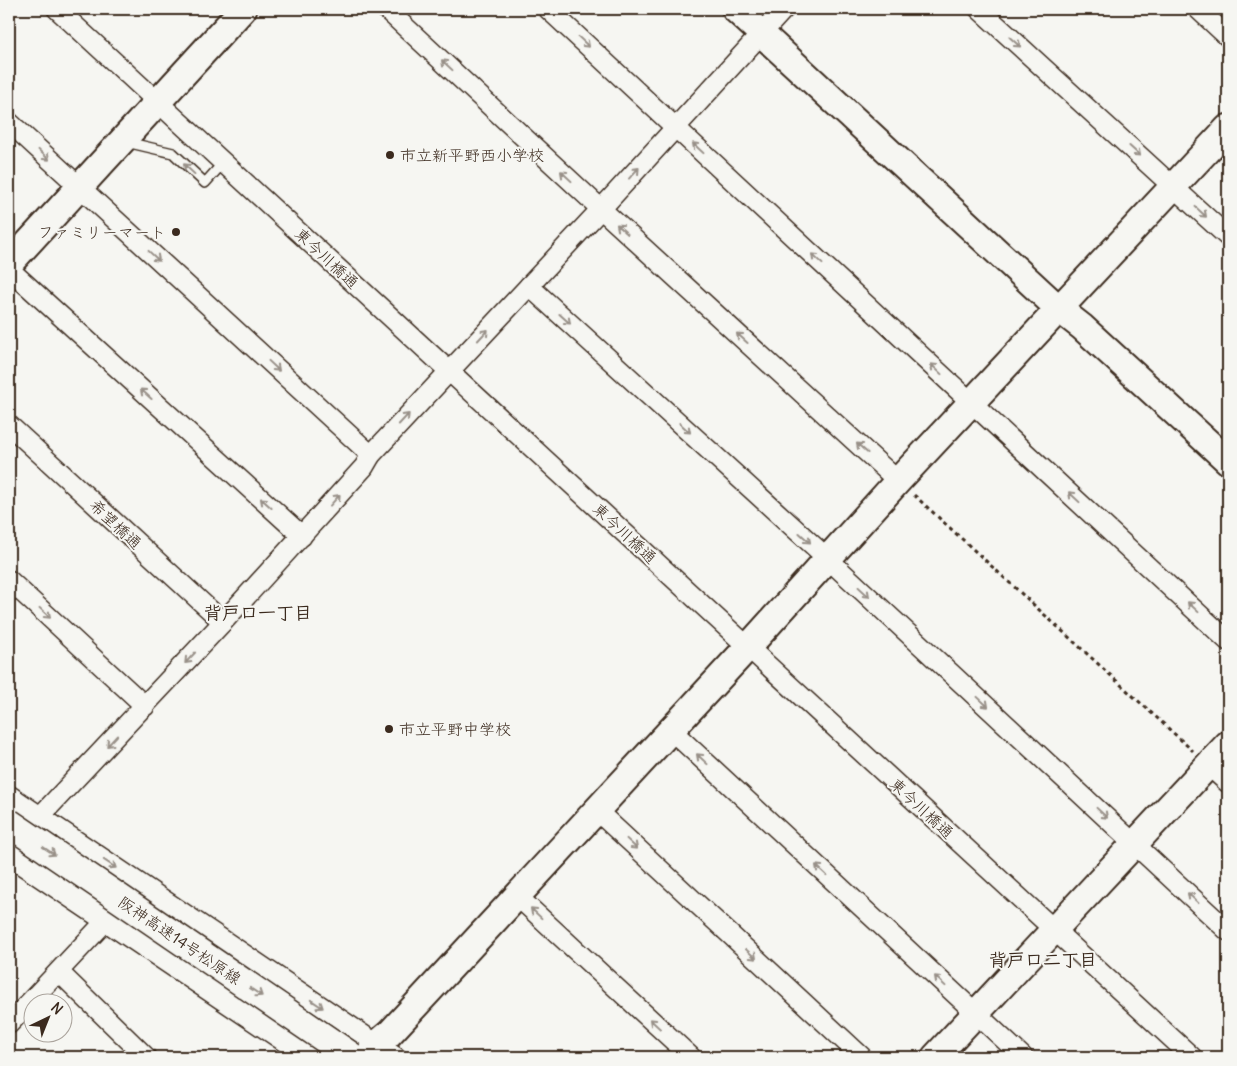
<svg xmlns="http://www.w3.org/2000/svg" width="1237" height="1066" font-family="Delius,'Klee One',sans-serif">
	<style>
		.green { fill: #dad9d3; stroke: #8a8278 }
		.lines { fill: none; stroke-linecap: round; stroke-linejoin: round }
		.lane-casing { stroke: #3b2a1e; stroke-width: 12 }
		.street-casing { stroke: #3b2a1e; stroke-width: 22 }
		.secondary-casing { stroke: #3b2a1e; stroke-width: 30 }
		.highway-casing { stroke: #3b2a1e; stroke-width: 31 }
		.path { stroke: #3b2a1e; stroke-width: 3; stroke-dasharray: 4 4; stroke-linecap: butt }
		.lane { stroke: #f6f6f2; stroke-width: 9 }
		.street { stroke: #f6f6f2; stroke-width: 19 }
		.secondary { stroke: #f6f6f2; stroke-width: 26 }
		.highway { stroke: #f6f6f2; stroke-width: 28 }
		.highway-bridge-casing { stroke: #3b2a1e; stroke-width: 31; stroke-linecap: butt }
		.highway-bridge { stroke: #f6f6f2; stroke-width: 28 }
		.oneway { stroke: #989088 }
		.poi-dot { fill: #3b2a1e; stroke: #f6f6f2; stroke-width: 2 }
		.labels { text-anchor: middle; dominant-baseline: central; stroke-width: 4; stroke-linejoin: round; paint-order: stroke }
		.poi-label { font-size: 16px; fill: #3b2a1e; stroke: #f6f6f2; text-anchor: start }
		.street-label { font-size: 16px; fill: #3b2a1e; stroke: #f6f6f2 }
		.neighbourhood-label { font-size: 18px; font-weight: bold; fill: #3b2a1e; stroke: #f6f6f2 }
	</style>
	<rect width="100%" height="100%" fill="#f6f6f2"/>
	<filter id="ink" filterUnits="userSpaceOnUse"><feTurbulence type="fractalNoise" baseFrequency=".02" numOctaves="2"/><feDisplacementMap in="SourceGraphic" scale="10" xChannelSelector="R" yChannelSelector="G"/><feConvolveMatrix kernelMatrix="1 2 1 2 8 2 1 2 1" color-interpolation-filters="sRGB"/></filter>
	<g filter="url(#ink)">
		<path class="green" d="M1211 9H1228V24Z"/>
		<g class="lines">
			<g class="lane-casing">
				<path id="lane" d="M126 142 173 153 205 183 223 163"/>
			</g>
			<g class="street-casing">
				<g id="street">
					<path d="M57 9 1192 1057"/>
					<path d="M386 9 601 209 898 481"/>
					<path d="M548 9 1228 641"/>
					<path d="M979 9 1228 237"/>
					<path d="M1198 9 1228 37"/>
					<path d="M9 122 371 455"/>
					<path d="M9 269 302 536"/>
					<path d="M529 286 828 559 1228 931"/>
					<path d="M9 425 223 622"/>
					<path d="M9 580 145 706"/>
					<path d="M671 730 1023 1057"/>
					<path d="M1208 765 1228 783"/>
					<path d="M9 795 396 1057"/>
					<path d="M596 810 862 1057"/>
					<path d="M16 842 223 622 364 467 371 455 601 209 784 9"/>
					<path d="M517 896 691 1057"/>
					<path d="M59 972 146 1057"/>
					<path d="M9 1024 102 925"/>
				</g>
			</g>
			<g class="secondary-casing">
				<g id="secondary">
					<path d="M735 9 1059 309 1082 327 1228 461"/>
					<path d="M9 264 243 9"/>
					<path d="M366 1057 377 1044 390 1033 748 647 898 481 1228 128"/>
					<path d="M935 1057 1228 744"/>
				</g>
			</g>
			<g class="highway-casing">
				<path id="highway" d="M9 851 315 1057"/>
			</g>
			<path class="path" d="M914 495 1193 751"/>
			<use href="#lane" class="lane"/>
			<use href="#street" class="street"/>
			<use href="#secondary" class="secondary"/>
			<use href="#highway" class="highway"/>
			<g class="highway-bridge-casing">
				<path id="highway-bridge" d="M9 823 352 1057"/>
			</g>
			<use href="#highway-bridge" class="highway-bridge"/>
		</g>
		<defs><path id="oneway-shaft" d="M-6 0H5M1.5-3L5.5 0L1.5 3" fill="none" stroke-width="1.6" stroke-linecap="round" stroke-linejoin="round" transform="scale(1.25)"/></defs>
		<g class="oneway">
			<use href="#oneway-shaft" transform="translate(584 42) rotate(43)"/>
			<use href="#oneway-shaft" transform="translate(1015 42) rotate(42)"/>
			<use href="#oneway-shaft" transform="translate(447 65) rotate(-137)"/>
			<use href="#oneway-shaft" transform="translate(698 148) rotate(-137)"/>
			<use href="#oneway-shaft" transform="translate(1135 151) rotate(42)"/>
			<use href="#oneway-shaft" transform="translate(44 155) rotate(43)"/>
			<use href="#oneway-shaft" transform="translate(189 169) rotate(-137)"/>
			<use href="#oneway-shaft" transform="translate(634 173) rotate(-48)"/>
			<use href="#oneway-shaft" transform="translate(566 176) rotate(-137)"/>
			<use href="#oneway-shaft" transform="translate(1201 212) rotate(43)"/>
			<use href="#oneway-shaft" transform="translate(622 229) rotate(-138)"/>
			<use href="#oneway-shaft" transform="translate(154 256) rotate(43)"/>
			<use href="#oneway-shaft" transform="translate(817 259) rotate(-137)"/>
			<use href="#oneway-shaft" transform="translate(565 319) rotate(42)"/>
			<use href="#oneway-shaft" transform="translate(483 335) rotate(-47)"/>
			<use href="#oneway-shaft" transform="translate(742 338) rotate(-138)"/>
			<use href="#oneway-shaft" transform="translate(274 366) rotate(43)"/>
			<use href="#oneway-shaft" transform="translate(936 369) rotate(-137)"/>
			<use href="#oneway-shaft" transform="translate(146 394) rotate(-138)"/>
			<use href="#oneway-shaft" transform="translate(404 419) rotate(-47)"/>
			<use href="#oneway-shaft" transform="translate(685 428) rotate(42)"/>
			<use href="#oneway-shaft" transform="translate(862 448) rotate(-138)"/>
			<use href="#oneway-shaft" transform="translate(1074 497) rotate(-137)"/>
			<use href="#oneway-shaft" transform="translate(335 500) rotate(-48)"/>
			<use href="#oneway-shaft" transform="translate(266 503) rotate(-138)"/>
			<use href="#oneway-shaft" transform="translate(805 538) rotate(42)"/>
			<use href="#oneway-shaft" transform="translate(864 592) rotate(43)"/>
			<use href="#oneway-shaft" transform="translate(1193 607) rotate(-137)"/>
			<use href="#oneway-shaft" transform="translate(45 613) rotate(43)"/>
			<use href="#oneway-shaft" transform="translate(190 658) rotate(133)"/>
			<use href="#oneway-shaft" transform="translate(983 702) rotate(43)"/>
			<use href="#oneway-shaft" transform="translate(112 741) rotate(133)"/>
			<use href="#oneway-shaft" transform="translate(702 759) rotate(-137)"/>
			<use href="#oneway-shaft" transform="translate(1102 813) rotate(43)"/>
			<use href="#oneway-shaft" transform="translate(632 844) rotate(43)"/>
			<use href="#oneway-shaft" transform="translate(49 851) rotate(34)"/>
			<use href="#oneway-shaft" transform="translate(110 864) rotate(34)"/>
			<use href="#oneway-shaft" transform="translate(821 870) rotate(-137)"/>
			<use href="#oneway-shaft" transform="translate(1193 898) rotate(-137)"/>
			<use href="#oneway-shaft" transform="translate(536 913) rotate(-137)"/>
			<use href="#oneway-shaft" transform="translate(751 954) rotate(43)"/>
			<use href="#oneway-shaft" transform="translate(940 981) rotate(-137)"/>
			<use href="#oneway-shaft" transform="translate(256 992) rotate(34)"/>
			<use href="#oneway-shaft" transform="translate(317 1004) rotate(34)"/>
			<use href="#oneway-shaft" transform="translate(655 1024) rotate(-137)"/>
		</g>
	</g>
	<g class="poi-dot">
		<circle cx="390" cy="155" r="5"/>
		<circle cx="176" cy="232" r="5"/>
		<circle cx="389" cy="729" r="5"/>
	</g>
	<g class="labels">
		<g class="poi-label">
			<text x="400" y="155">市立新平野西小学校</text>
			<text x="166" y="232" text-anchor="end">ファミリーマート</text>
			<text x="399" y="729">市立平野中学校</text>
		</g>
		<g class="street-label">
			<text transform="translate(327 258) rotate(43)">東今川橋通</text>
			<text transform="translate(116 524) rotate(43)">希望橋通</text>
			<text transform="translate(625 533) rotate(43)">東今川橋通</text>
			<text transform="translate(922 808) rotate(43)">東今川橋通</text>
			<text transform="translate(180 940) rotate(34)">阪神高速14号松原線</text>
		</g>
		<g class="neighbourhood-label">
			<text x="258" y="612">背戸口一丁目</text>
			<text x="1043" y="959">背戸口二丁目</text>
		</g>
	</g>
	<rect width="1237" height="1066" fill="none" stroke="#f6f6f2" stroke-width="30"/>
	<rect x="15" y="15" width="1207" height="1036" fill="none" stroke="#3b2a1e" stroke-width="2" filter="url(#ink)"/>
	<g transform="translate(48 1018) rotate(43)"><circle r="24" fill="#f6f6f2" stroke="#aba49d"/>
	<path d="M0-4L9 19L0 12L-9 19Z" fill="#3b2a1e"/>
	<text y="-8" font-size="14" font-weight="bold" text-anchor="middle" fill="#3b2a1e">N</text>
	</g>
</svg>
